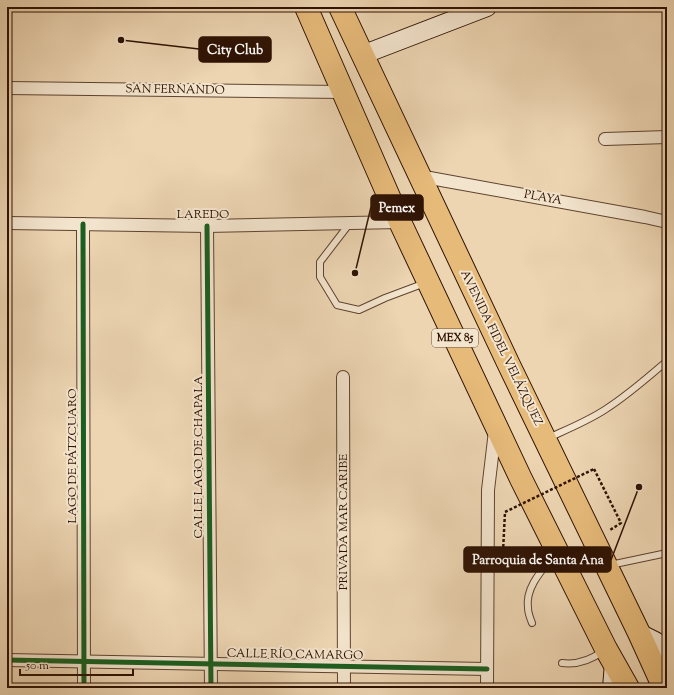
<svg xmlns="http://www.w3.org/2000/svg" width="674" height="695" font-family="'Sorts Mill Goudy',serif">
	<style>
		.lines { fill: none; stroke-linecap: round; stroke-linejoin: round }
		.lane-casing { stroke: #5e432f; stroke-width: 8 }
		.street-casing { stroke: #5e432f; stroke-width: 14 }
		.secondary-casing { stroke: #2e1203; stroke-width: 20 }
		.highway-casing { stroke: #2e1203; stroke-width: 24 }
		.path { stroke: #2e1203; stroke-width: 2.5; stroke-dasharray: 3 2; stroke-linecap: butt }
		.lane { stroke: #f3e4cd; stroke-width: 6 }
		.street { stroke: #f3e4cd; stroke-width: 12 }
		.secondary { stroke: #f3e4cd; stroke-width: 18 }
		.highway { stroke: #e6ba79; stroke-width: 22 }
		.path-bridge { stroke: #2e1203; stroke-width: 2.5; stroke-dasharray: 3 2; stroke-linecap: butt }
		.cycleway-casing { stroke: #f3e4cd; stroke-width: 8 }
		.cycleway { stroke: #1b5e20; stroke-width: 5 }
		.labels { text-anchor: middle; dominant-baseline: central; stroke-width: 4; stroke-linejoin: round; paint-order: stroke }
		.shield { fill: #f3e4cd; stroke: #695140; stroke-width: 1 }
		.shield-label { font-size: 11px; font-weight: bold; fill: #2e1203 }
		.street-label { font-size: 12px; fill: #2e1203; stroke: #f3e4cd }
		.leader { fill: none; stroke: #2e1203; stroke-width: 1.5 }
		.callout-dot { fill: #2e1203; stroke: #f3e4cd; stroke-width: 1.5 }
		.callout { fill: #2e1203; stroke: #2e1203; stroke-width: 1.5 }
		.callout-label { font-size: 13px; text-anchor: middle; font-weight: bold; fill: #fff }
	</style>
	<rect width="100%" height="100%" fill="#edd5b2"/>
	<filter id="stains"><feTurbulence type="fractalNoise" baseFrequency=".005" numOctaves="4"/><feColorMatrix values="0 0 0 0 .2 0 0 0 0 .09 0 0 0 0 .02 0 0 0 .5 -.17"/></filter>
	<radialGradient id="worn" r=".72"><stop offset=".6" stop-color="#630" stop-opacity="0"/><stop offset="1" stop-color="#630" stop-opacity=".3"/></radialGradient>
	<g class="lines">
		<g class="lane-casing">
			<g id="lane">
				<path d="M350 223 320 262V277L337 305 359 310 385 298 425 283"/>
				<path d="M548 438C568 429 588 421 606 409 628 395 647 378 667 361"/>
				<path d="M610 565 667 553"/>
				<path d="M532 623C530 618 528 613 528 608 525 587 543 569 555 554"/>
				<path d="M562 663C578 665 591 660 603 651"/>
			</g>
		</g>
		<g class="street-casing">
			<g id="street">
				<path d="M7 88 342 92"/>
				<path d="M605 139 667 137"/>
				<path d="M419 176 645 217 667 222"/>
				<path d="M7 223 207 226 400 222"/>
				<path d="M83 224 84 688"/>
				<path d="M207 226 211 688"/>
				<path d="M343 377 344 688"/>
				<path d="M7 660 487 669"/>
				<path d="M487 688 488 490 495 431"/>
			</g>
		</g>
		<g class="secondary-casing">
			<g id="secondary">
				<path d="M362 55 487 7"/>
				<path d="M639 633 655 641 667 651"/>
				<path d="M612 688 614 663"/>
			</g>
		</g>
		<g class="highway-casing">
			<g id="highway">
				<path d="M306 7 400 222 521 479 606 649 628 688"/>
				<path d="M340 7 509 365 639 633 664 688"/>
			</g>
		</g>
		<g class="path">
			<path d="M594 469 621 523 610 530"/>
			<path d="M503 552 505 512"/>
		</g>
		<use href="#lane" class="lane"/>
		<use href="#street" class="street"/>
		<use href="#secondary" class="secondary"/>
		<use href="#highway" class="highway"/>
		<path class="path-bridge" d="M505 512 594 469"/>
		<g class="cycleway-casing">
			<g id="cycleway">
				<path d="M83 224 84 688"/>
				<path d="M207 226 211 688"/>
				<path d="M7 660 487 669"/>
			</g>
		</g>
		<use href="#cycleway" class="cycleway"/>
	</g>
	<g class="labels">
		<rect class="shield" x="432" y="329" width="46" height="18" rx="3"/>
		<g class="shield-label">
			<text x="455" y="338">MEX 85</text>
		</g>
		<g class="street-label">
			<text transform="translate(175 90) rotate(1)">SAN FERNANDO</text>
			<text transform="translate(543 198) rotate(10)">PLAYA</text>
			<text x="203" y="215">LAREDO</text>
			<text transform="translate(501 348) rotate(64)">AVENIDA FIDEL VELÁZQUEZ</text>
			<text transform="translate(73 456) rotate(-90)">LAGO DE PÁTZCUARO</text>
			<text transform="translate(199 457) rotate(-90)">CALLE LAGO DE CHAPALA</text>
			<text transform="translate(344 522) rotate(-90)">PRIVADA MAR CARIBE</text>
			<text transform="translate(295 655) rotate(1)">CALLE RÍO CAMARGO</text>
		</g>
	</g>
	<path class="leader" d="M121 40L199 49M355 273L371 207M639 487L611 560"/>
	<g class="callout-dot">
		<circle cx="121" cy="40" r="4"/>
		<circle cx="355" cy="273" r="4"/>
		<circle cx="639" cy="487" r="4"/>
	</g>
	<g class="callout">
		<rect x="199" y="37" width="72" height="25" rx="4"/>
		<rect x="371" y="195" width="52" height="25" rx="4"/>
		<rect x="464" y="547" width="147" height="25" rx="4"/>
	</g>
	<g class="callout-label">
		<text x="235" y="54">City Club</text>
		<text x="397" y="212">Pemex</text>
		<text x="538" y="564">Parroquia de Santa Ana</text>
	</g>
	<rect width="674" height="695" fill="none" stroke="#edd5b2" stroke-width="24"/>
	<rect x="8" y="8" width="658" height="679" fill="none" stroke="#2e1203" stroke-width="2"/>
	<rect x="12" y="12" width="650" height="671" fill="none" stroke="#2e1203"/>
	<path d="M20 669v6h113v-6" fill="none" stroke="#2e1203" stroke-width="2"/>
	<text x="26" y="669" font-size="12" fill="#2e1203" stroke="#f3e4cd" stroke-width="3" paint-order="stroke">50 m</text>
	<rect width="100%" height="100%" filter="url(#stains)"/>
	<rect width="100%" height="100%" fill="url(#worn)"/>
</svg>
